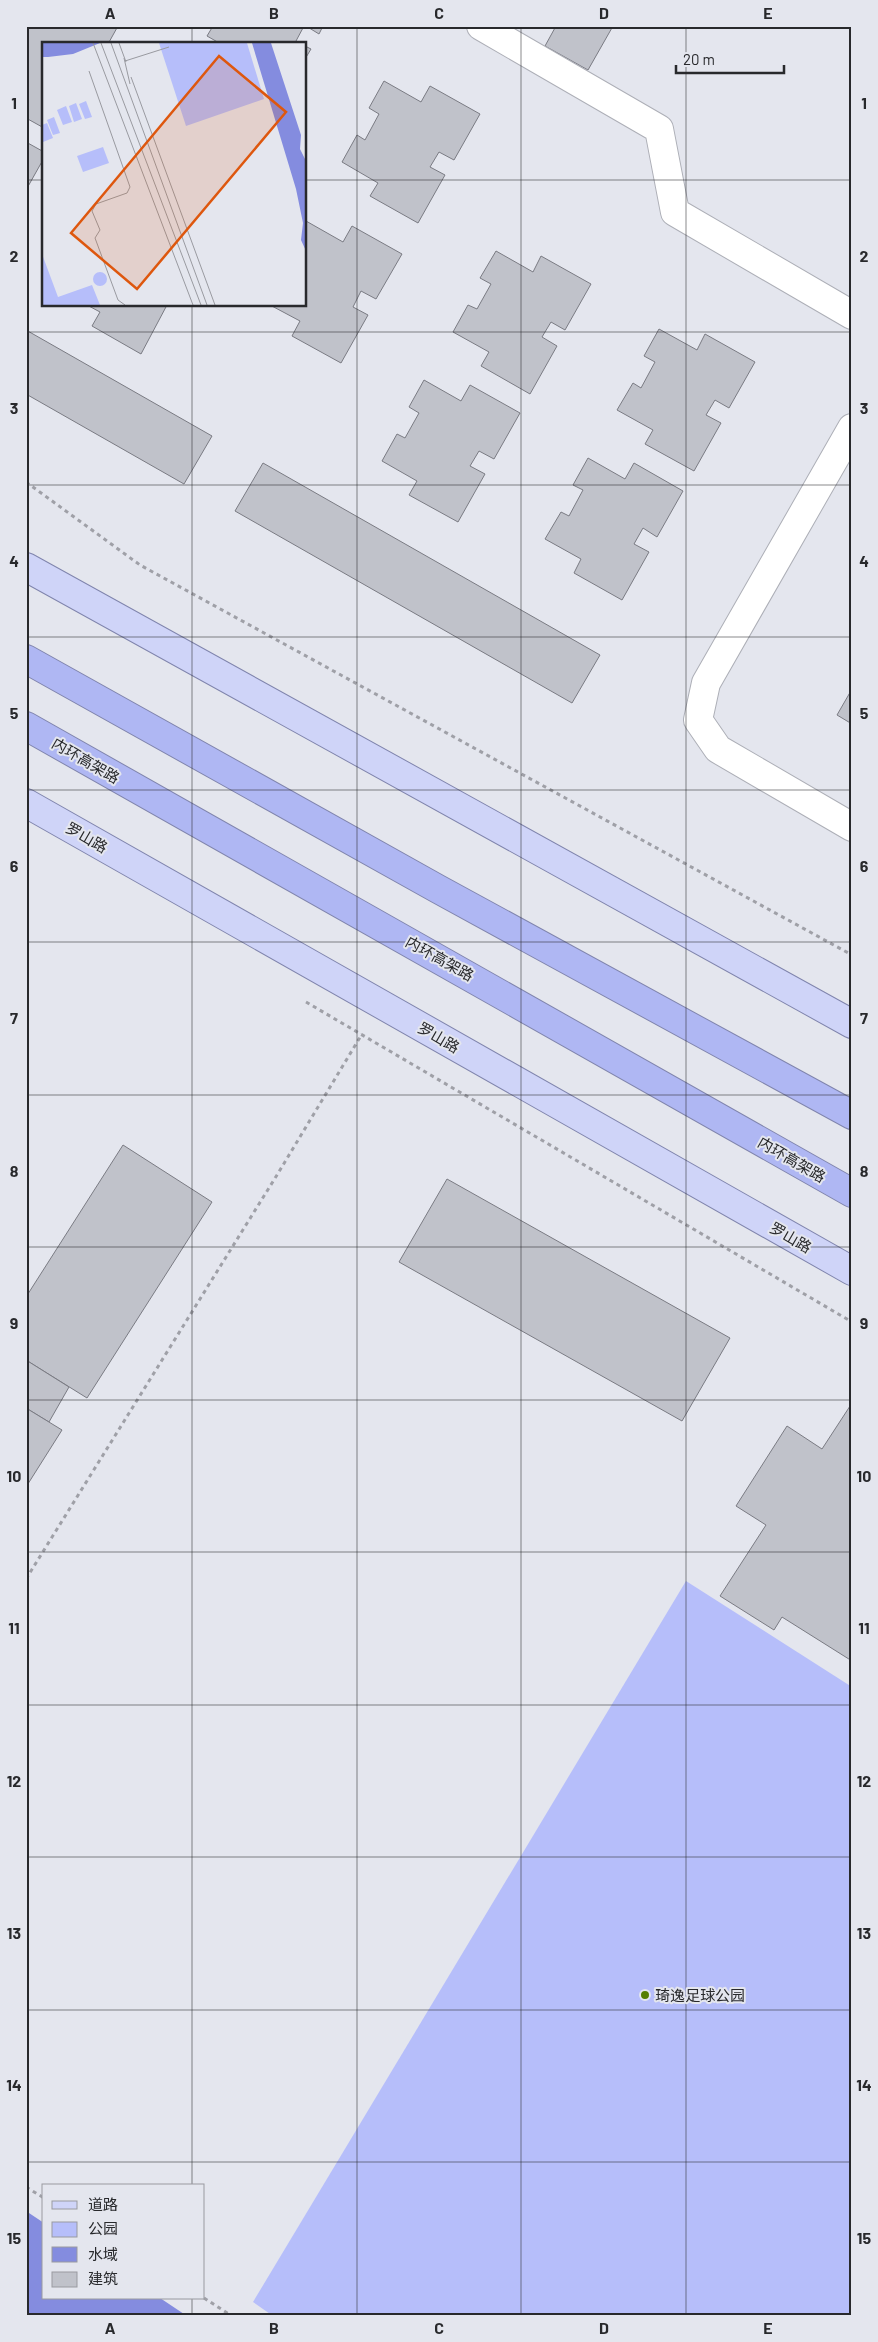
<svg xmlns="http://www.w3.org/2000/svg" width="878" height="2342" font-family="Barlow,'Noto Sans SC',sans-serif">
	<style>
		.green { fill: #b6befa }
		.water { fill: #848cdf }
		.building { fill: #c0c2ca; stroke: #7a7b83 }
		.lines { fill: none; stroke-linecap: round; stroke-linejoin: round }
		.minor-casing { stroke: #adafb7; stroke-width: 30 }
		.major-casing { stroke: #8085ad; stroke-width: 30 }
		.highway-casing { stroke: #8085ad; stroke-width: 30 }
		.path { stroke: #9fa0a7; stroke-width: 3; stroke-dasharray: 4 4; stroke-linecap: butt }
		.minor { stroke: #fff; stroke-width: 28 }
		.major { stroke: #cfd4f8; stroke-width: 28 }
		.highway { stroke: #afb7f3; stroke-width: 28 }
		.grid { fill: none; stroke: #28292c; stroke-width: 1; stroke-opacity: 0.55 }
		.poi-dot { fill: #567f00; stroke: #e4e6ee; stroke-width: 2 }
		.labels { text-anchor: middle; dominant-baseline: central; stroke-width: 4; stroke-linejoin: round; paint-order: stroke }
		.street-label { font-size: 15px; fill: #28292c; stroke: #e4e6ee }
		.poi-label { font-size: 15px; fill: #28292c; stroke: #e4e6ee; text-anchor: start }
		.inset-road { fill: none; stroke: #999aa0; stroke-width: 1 }
		.view { fill: #de570e; fill-opacity: 0.15; stroke: #de570e; stroke-width: 2.5 }
		.inset-edge { fill: none; stroke: #28292c; stroke-width: 2.5 }
		.neatline { fill: none; stroke: #28292c; stroke-width: 2 }
		.grid-label { font-size: 16px; text-anchor: middle; font-weight: bold; fill: #28292c }
	</style>
	<rect width="100%" height="100%" fill="#e4e6ee"/>
	<path class="green" d="M686 1581 852 1687V2316H273L253 2302Z"/>
	<path class="water" d="M26 2211 44 2223V2298H160L187 2316H26Z"/>
	<g class="building">
		<path d="M26 26H118L108 44H44V128L26 118Z"/>
		<path d="M213 26H304L296 41 301 44H221L207 36Z"/>
		<path d="M306 26H323L319 34Z"/>
		<path d="M556 26H613L588 70 545 46Z"/>
		<path d="M305 46 311 49 305 59Z"/>
		<path d="M384 81 421 102 430 86 480 114 454 160 439 152 430 167 445 175 418 223 370 196 378 183 342 162 357 135 365 140 379 114 369 108Z"/>
		<path d="M26 142 44 152V158L26 190Z"/>
		<path d="M306 221 343 242 352 226 402 254 376 299 361 291 353 307 368 315 341 363 292 336 300 321 270 305H305Z"/>
		<path d="M496 251 533 272 541 256 591 284 565 330 551 322 542 337 557 346 530 394 481 366 489 352 453 332 468 305 477 309 491 284 480 278Z"/>
		<path d="M87 305H167L141 354 92 326 100 312Z"/>
		<path d="M659 329 697 350 705 334 755 362 729 408 715 400 706 415 721 423 694 471 645 444 653 430 617 410 633 383 641 388 655 362 644 356Z"/>
		<path d="M26 330 212 436 184 484 26 394Z"/>
		<path d="M424 380 461 401 470 385 520 413 494 459 479 451 470 466 485 474 458 522 409 495 417 481 382 461 397 434 405 438 419 413 409 407Z"/>
		<path d="M588 458 625 479 634 463 683 491 657 537 643 528 634 544 649 552 622 600 574 573 581 559 545 539 561 512 569 516 583 490 573 485Z"/>
		<path d="M263 463 600 655 572 703 235 511Z"/>
		<path d="M852 689V724L837 715Z"/>
		<path d="M123 1145 212 1202 87 1398 26 1360V1297Z"/>
		<path d="M447 1179 730 1338 682 1421 399 1262Z"/>
		<path d="M26 1360 69 1387 49 1422 26 1408Z"/>
		<path d="M852 1403V1661L782 1617 774 1630 720 1596 766 1525 736 1506 787 1426 822 1449Z"/>
		<path d="M26 1408 62 1430 26 1487Z"/>
	</g>
	<g class="lines">
		<g class="minor-casing">
			<g id="minor">
				<path d="M481 26 659 129 675 212 852 315"/>
				<path d="M852 428 706 683 698 720 718 749 852 827"/>
			</g>
		</g>
		<g class="major-casing">
			<g id="major">
				<path d="M26 567 852 1024"/>
				<path d="M26 803 852 1271"/>
			</g>
		</g>
		<g class="highway-casing">
			<g id="highway">
				<path d="M26 659 438 889 852 1115"/>
				<path d="M26 726C301 883 578 1036 852 1193"/>
			</g>
		</g>
		<g class="path">
			<path d="M26 482 140 565 852 955"/>
			<path d="M306 1002 852 1322"/>
			<path d="M26 1579 277 1175 362 1034"/>
			<path d="M26 2187 44 2198"/>
			<path d="M204 2298 232 2316"/>
		</g>
		<use href="#minor" class="minor"/>
		<use href="#major" class="major"/>
		<use href="#highway" class="highway"/>
	</g>
	<path class="grid" d="M192 26V44M357 26V2316M521 26V2316M686 26V2316M26 180H44M305 180H852M192 305V2186M26 332H852M26 485H852M26 637H852M26 790H852M26 942H852M26 1095H852M26 1247H852M26 1400H852M26 1552H852M26 1705H852M26 1857H852M26 2010H852M26 2162H852M192 2298V2316"/>
	<circle class="poi-dot" cx="645" cy="1995" r="5"/>
	<g class="labels">
		<g class="street-label">
			<text transform="translate(86 760) rotate(30)">内环高架路</text>
			<text transform="translate(87 837) rotate(30)">罗山路</text>
			<text transform="translate(440 958) rotate(29)">内环高架路</text>
			<text transform="translate(439 1037) rotate(30)">罗山路</text>
			<text transform="translate(792 1159) rotate(30)">内环高架路</text>
			<text transform="translate(791 1237) rotate(30)">罗山路</text>
		</g>
		<g class="poi-label">
			<text x="655" y="1995">琦逸足球公园</text>
		</g>
	</g>
	<g transform="translate(42 42)">
		<rect width="264" height="264" fill="#e4e6ee"/>
		<path d="M117 1H205L222 57 144 84ZM44 59 50 75 43 77 37 62ZM34 61 40 77 32 80 27 64ZM24 64 30 80 21 83 15 68ZM12 75 18 91 11 93 5 78ZM5 81 11 96 1 100 0 83ZM61 105 67 121 41 130 35 114ZM0 212 16 255 50 243 58 263H0ZM51 237a7 7 0 1 1 14 0a7 7 0 1 1-14 0Z" fill="#b6befa"/>
		<path d="M0 1H58L31 12 6 15H0ZM210 1H229L259 93 258 107 264 119V209L259 198 261 181 254 147Z" fill="#848cdf"/>
		<path class="inset-road" d="M51 1 61 27M59 1 159 263M69 1 165 263M77 1 84 20M82 16 88 42M83 19 127 5M61 27 151 263M47 29 88 145 85 151 54 162 50 169 58 188 53 196 76 258 83 263M89 35 173 263"/>
		<path class="view" d="M177 14 244 70 95 247 29 191Z"/>
		<rect width="264" height="264" class="inset-edge"/>
	</g>
	<rect width="878" height="2342" fill="none" stroke="#e4e6ee" stroke-width="55"/>
	<rect x="42" y="2184" width="162" height="115" fill="#e4e6ee" stroke="#999aa0"/>
	<rect x="52" y="2201" width="25" height="8" fill="#cfd4f8" stroke="#999aa0"/>
	<text x="88" y="2210" font-size="15" fill="#28292c">道路</text>
	<rect x="52" y="2222" width="25" height="15" fill="#b6befa" stroke="#999aa0"/>
	<text x="88" y="2234" font-size="15" fill="#28292c">公园</text>
	<rect x="52" y="2247" width="25" height="15" fill="#848cdf" stroke="#999aa0"/>
	<text x="88" y="2260" font-size="15" fill="#28292c">水域</text>
	<rect x="52" y="2272" width="25" height="15" fill="#c0c2ca" stroke="#999aa0"/>
	<text x="88" y="2284" font-size="15" fill="#28292c">建筑</text>
	<path d="M676 65v8h108v-8" fill="none" stroke="#28292c" stroke-width="2.5"/>
	<text x="683" y="65" font-size="15" fill="#28292c" stroke="#e4e6ee" stroke-width="4" paint-order="stroke">20 m</text>
	<rect x="28" y="28" width="822" height="2286" class="neatline"/>
	<g class="grid-label">
		<text x="110" y="19">A</text>
		<text x="274" y="19">B</text>
		<text x="439" y="19">C</text>
		<text x="604" y="19">D</text>
		<text x="768" y="19">E</text>
		<text x="14" y="109">1</text>
		<text x="864" y="109">1</text>
		<text x="14" y="262">2</text>
		<text x="864" y="262">2</text>
		<text x="14" y="414">3</text>
		<text x="864" y="414">3</text>
		<text x="14" y="567">4</text>
		<text x="864" y="567">4</text>
		<text x="14" y="719">5</text>
		<text x="864" y="719">5</text>
		<text x="14" y="872">6</text>
		<text x="864" y="872">6</text>
		<text x="14" y="1024">7</text>
		<text x="864" y="1024">7</text>
		<text x="14" y="1177">8</text>
		<text x="864" y="1177">8</text>
		<text x="14" y="1329">9</text>
		<text x="864" y="1329">9</text>
		<text x="14" y="1482">10</text>
		<text x="864" y="1482">10</text>
		<text x="14" y="1634">11</text>
		<text x="864" y="1634">11</text>
		<text x="14" y="1787">12</text>
		<text x="864" y="1787">12</text>
		<text x="14" y="1939">13</text>
		<text x="864" y="1939">13</text>
		<text x="14" y="2091">14</text>
		<text x="864" y="2091">14</text>
		<text x="14" y="2244">15</text>
		<text x="864" y="2244">15</text>
		<text x="110" y="2334">A</text>
		<text x="274" y="2334">B</text>
		<text x="439" y="2334">C</text>
		<text x="604" y="2334">D</text>
		<text x="768" y="2334">E</text>
	</g>
</svg>
